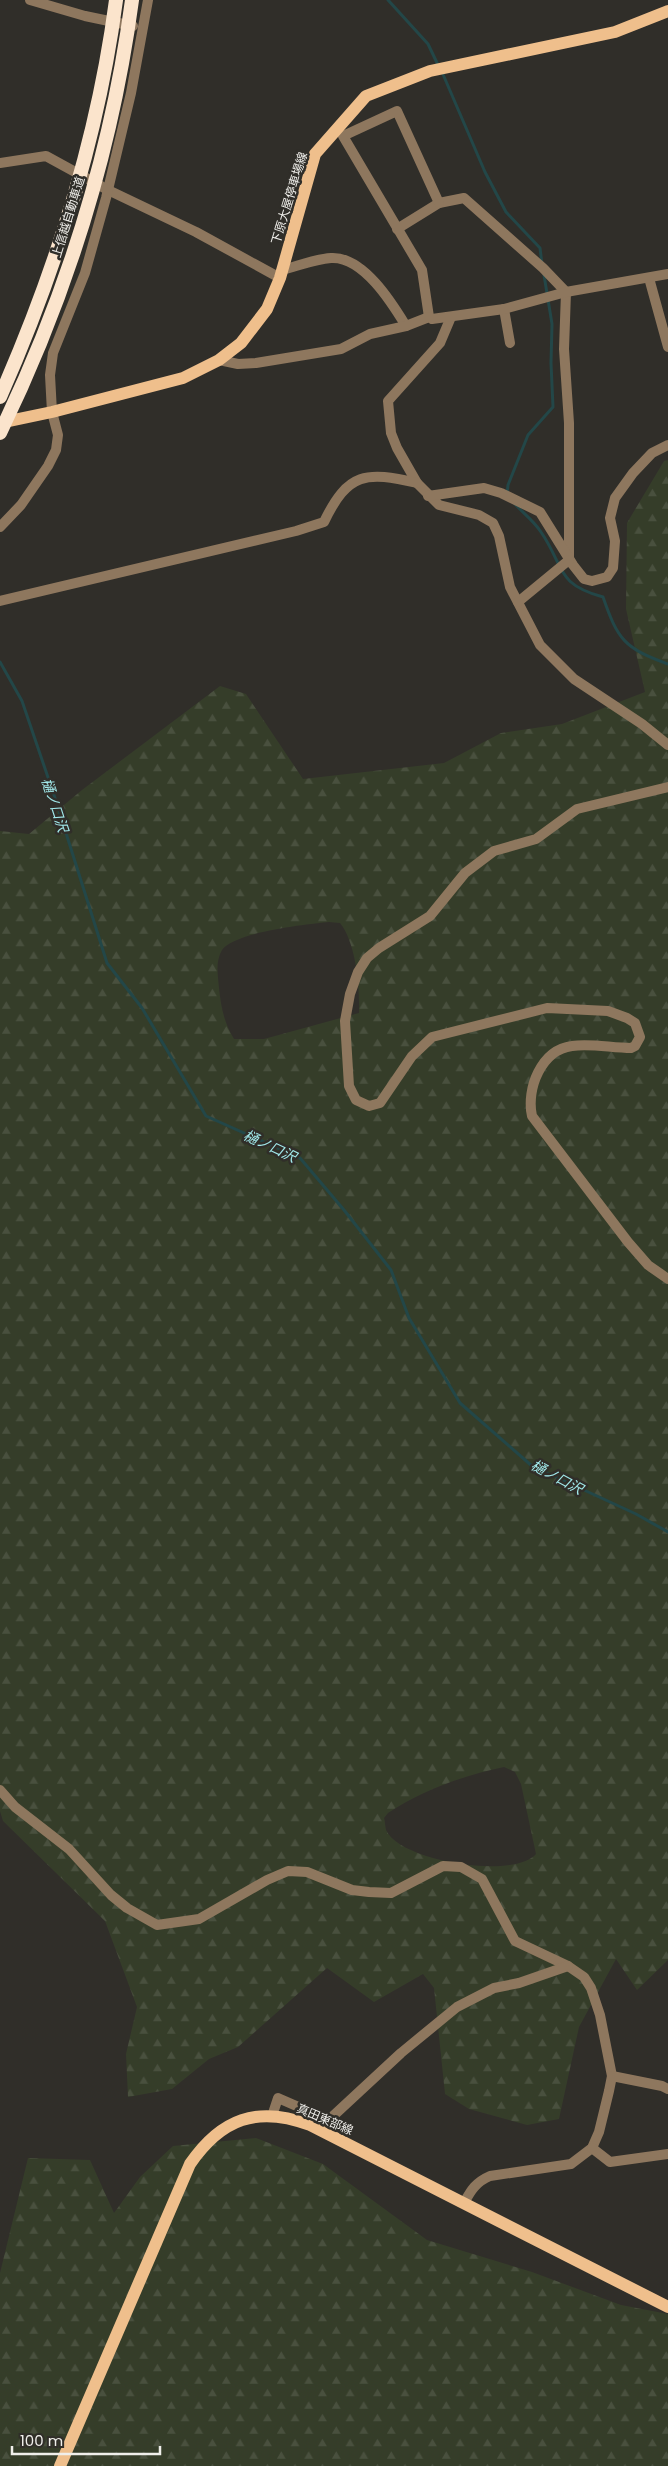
<svg xmlns="http://www.w3.org/2000/svg" width="668" height="2466" font-family="Poppins,'Noto Sans JP',sans-serif">
	<style>
		.forest { fill: url(#forest-firs); fill-rule: evenodd }
		.lines { fill: none; stroke-linecap: round; stroke-linejoin: round }
		.stream { stroke: #234748; stroke-width: 3 }
		.minor { stroke: #8e775e; stroke-width: 10 }
		.major { stroke: #efbf8c; stroke-width: 12 }
		.highway-bridge { stroke: #fbe4cc; stroke-width: 14 }
		.labels { text-anchor: middle; dominant-baseline: central; stroke-width: 5; stroke-linejoin: round; paint-order: stroke }
		.street-label { font-size: 12px; fill: #f0efeb; stroke: #302e29 }
		.water-label { font-size: 14px; font-style: italic; fill: #a2eaec; stroke: #302e29 }
	</style>
	<defs>
		<pattern id="forest-firs" width="22" height="20" patternUnits="userSpaceOnUse" patternTransform="scale(1.25)"><rect width="22" height="20" fill="#353d29"/><path d="M5 1l3.5 6h-7zM16 11l3.5 6h-7z" fill="#49503e"/></pattern>
	</defs>
	<rect width="100%" height="100%" fill="#302e29"/>
	<g class="forest">
		<path d="M668 460V1960L637 1990 616 1959 579 2027 559 2119 527 2125 469 2109 445 2094 434 1988 423 1974 374 2002 327 1968 238 2047 209 2059 172 2089 128 2097 126 2054 137 2007 105 1921 3 1821 0 1811V831L29 834 82 790 220 686 246 694 303 779 444 763 501 733 562 724 645 692 626 609 627 523 664 461ZM329 922 340 923C356 942 360 989 359 1013L264 1039H234C224 1023 221 1007 219 988 218 975 215 962 222 950 234 932 308 924 329 922ZM504 1767 515 1772 521 1784 536 1854C514 1880 399 1861 386 1830 385 1826 385 1821 384 1818L388 1813C423 1790 462 1776 504 1767Z"/>
		<path d="M256 2138 323 2164 427 2240 532 2272 621 2305 668 2314V2466H0V2273L28 2158 90 2160 114 2213 140 2177 173 2146Z"/>
	</g>
	<g class="lines">
		<g class="stream">
			<path d="M388 0 428 44 439 67"/>
			<path d="M442 72 485 172 506 212 540 248 542 264"/>
			<path d="M507 494 508 485 528 435 553 407 551 363 552 324 544 275"/>
			<path d="M514 503C522 512 534 521 541 532 565 567 555 584 603 597 618 640 624 648 668 664"/>
			<path d="M0 662 22 701 54 795 107 963 142 1008 206 1116 300 1158 344 1210 391 1270 409 1318 460 1403 532 1466 636 1514 668 1532"/>
		</g>
		<g class="minor">
			<path d="M30 0 85 16 133 26"/>
			<path d="M0 163 46 156 108 190 196 232 280 278"/>
			<path d="M397 229 439 203 464 198 543 268 566 292 564 349 569 423V560"/>
			<path d="M282 270C298 266 315 259 331 258 363 256 392 303 406 326"/>
			<path d="M649 278 668 347"/>
			<path d="M504 309 510 343"/>
			<path d="M429 317 422 270 343 136 397 111 439 203"/>
			<path d="M451 317 440 343 388 401 391 433 397 448 417 483 439 505 479 515 493 523 499 536 510 587 540 645 574 679 642 724 668 745"/>
			<path d="M219 360 238 364 256 363 341 349 370 334 406 326 429 317 432 319 504 309 566 292 668 274"/>
			<path d="M428 496 484 488 501 493 540 512 573 565 584 579 592 581 607 577 613 568 615 541 610 518 615 498 633 473 652 453 668 445"/>
			<path d="M0 527 21 505 48 466 56 450 58 435 52 412 50 375 53 353 85 273 106 198 131 93 148 0"/>
			<path d="M0 601 296 531 324 522C348 472 366 471 417 483"/>
			<path d="M518 602 569 560"/>
			<path d="M668 787 577 809 536 839 494 851 465 873 430 916 379 948 367 958 358 972 350 994 345 1021 349 1086 356 1100 369 1106 380 1103 412 1056 432 1037 547 1008 608 1011 627 1018 635 1023 640 1037 635 1046 631 1048C612 1048 590 1043 572 1046 541 1050 526 1089 532 1116L628 1242 648 1265 668 1279"/>
			<path d="M0 1790 15 1807 69 1849 111 1895 127 1908 157 1925 199 1919 267 1880 288 1871 307 1872 352 1890 369 1892 391 1893 443 1866 461 1867 482 1879 515 1941 568 1966 584 1977 591 1988 600 2015 612 2076 609 2091 599 2132 592 2148 571 2164 490 2176C476 2182 471 2190 464 2203"/>
			<path d="M612 2076 662 2086 668 2089"/>
			<path d="M272 2116 278 2098 324 2118 332 2117 401 2053 457 2007 494 1988 519 1983 568 1966"/>
			<path d="M592 2148 610 2162 668 2154"/>
		</g>
		<g class="major">
			<path d="M0 423 52 412 183 378 219 360 241 343 267 309 280 278 315 154 366 96 430 71 615 32 668 11"/>
			<path d="M60 2466 190 2164C221 2119 257 2105 310 2125L668 2307"/>
		</g>
		<g class="highway-bridge">
			<path d="M0 397C56 270 98 138 116 0"/>
			<path d="M0 433C66 297 112 150 132 0"/>
		</g>
	</g>
	<g class="labels">
		<g class="street-label">
			<text transform="translate(289 198) rotate(-73)">下原大屋停車場線</text>
			<text transform="translate(68 217) rotate(-73)">上信越自動車道</text>
			<text transform="translate(325 2119) rotate(23)">真田東部線</text>
		</g>
		<g class="water-label">
			<text transform="translate(55 805) rotate(72)">樋ノ口沢</text>
			<text transform="translate(270 1146) rotate(25)">樋ノ口沢</text>
			<text transform="translate(557 1477) rotate(28)">樋ノ口沢</text>
		</g>
	</g>
	<path d="M12 2446v8h148v-8" fill="none" stroke="#f0efeb" stroke-width="2.5"/>
	<text x="20" y="2446" font-size="15" fill="#f0efeb" stroke="#302e29" stroke-width="4" paint-order="stroke">100 m</text>
</svg>
